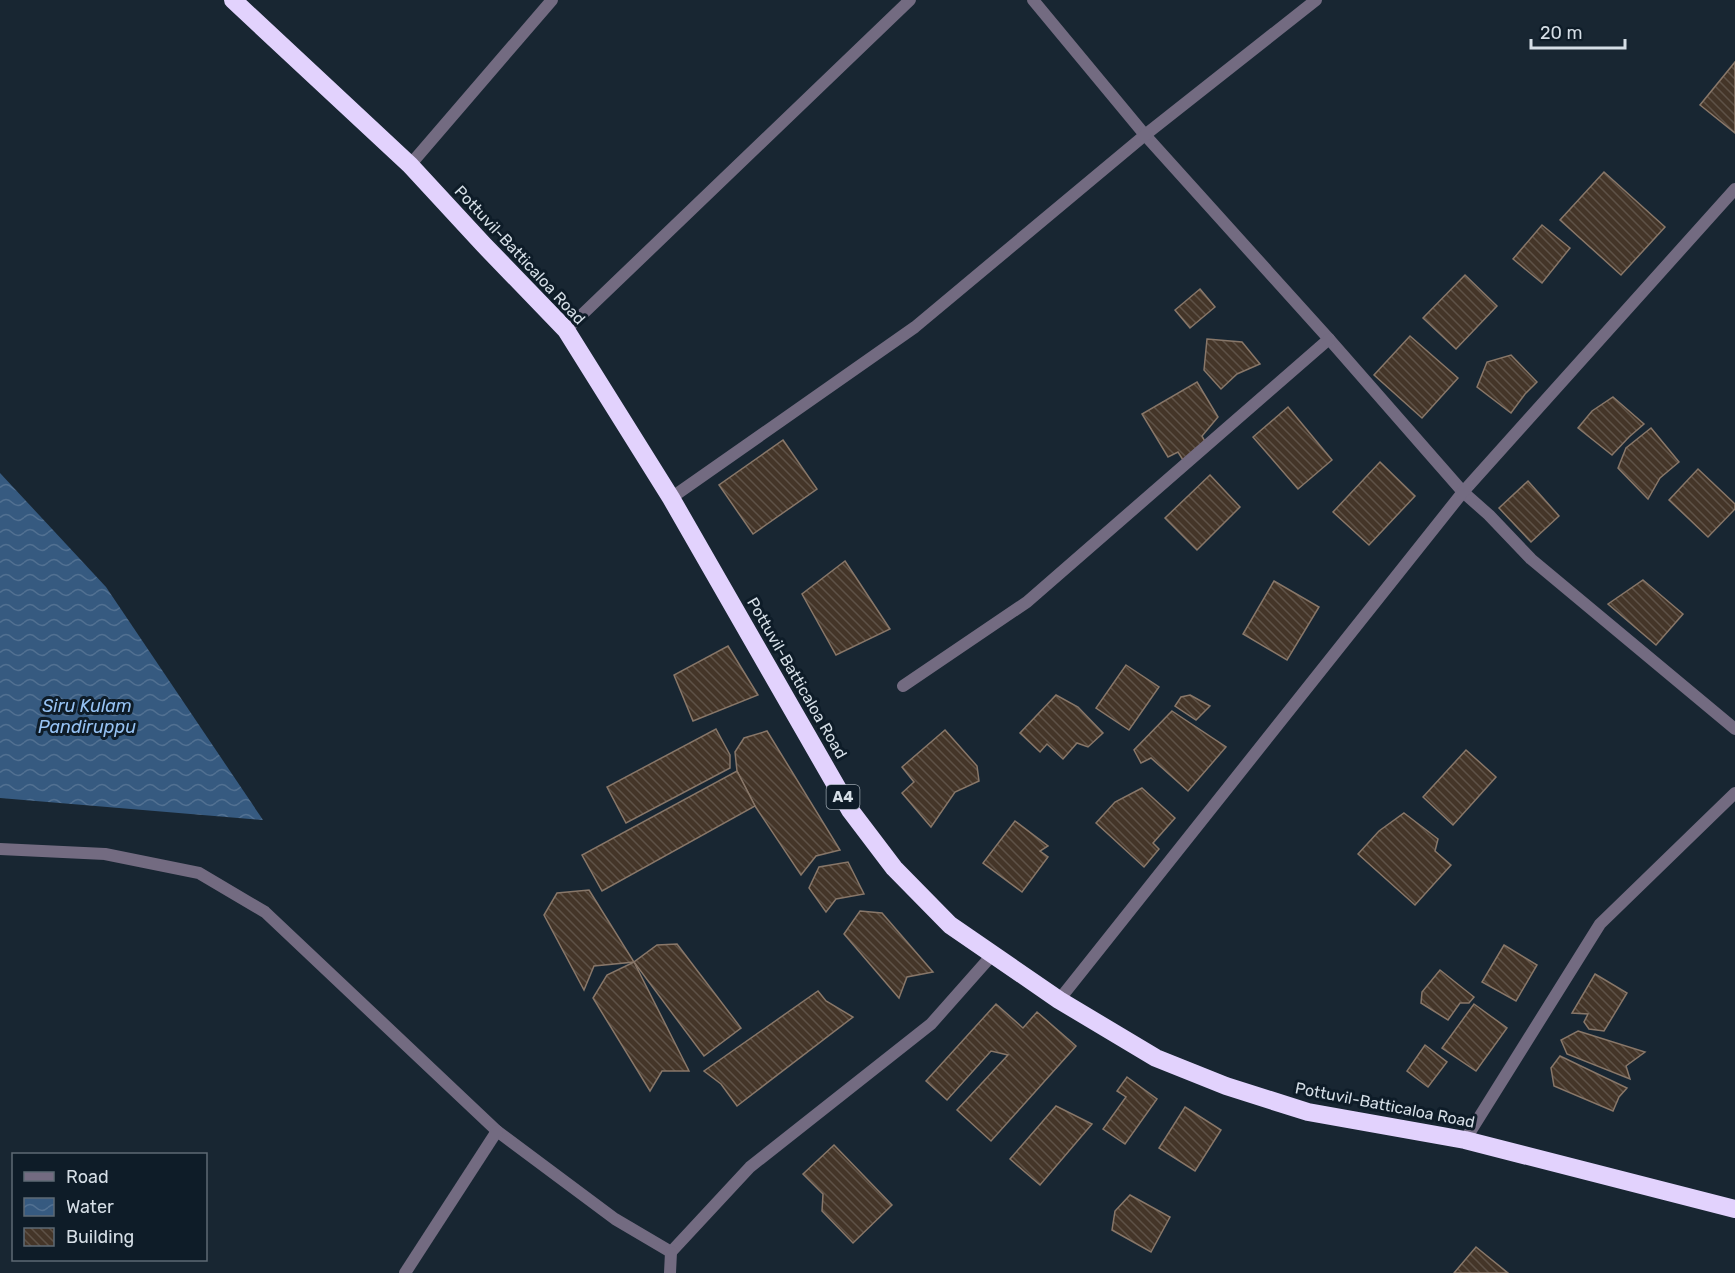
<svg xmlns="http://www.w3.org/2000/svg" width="1735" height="1273" font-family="Rubik,sans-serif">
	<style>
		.water { fill: url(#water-waves) }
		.building { fill: url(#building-back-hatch); stroke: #887769; stroke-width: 1.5 }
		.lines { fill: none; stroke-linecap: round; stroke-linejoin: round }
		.street { stroke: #736b81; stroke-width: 12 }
		.highway { stroke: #e2d2fd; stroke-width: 18 }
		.labels { text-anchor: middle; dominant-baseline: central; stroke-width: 6; stroke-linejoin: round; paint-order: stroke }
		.shield { fill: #0e1c28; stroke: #99a4ad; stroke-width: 1.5 }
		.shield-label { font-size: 15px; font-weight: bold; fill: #d5dee6 }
		.street-label { font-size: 16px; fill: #d5dee6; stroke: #0e1c28 }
		.water-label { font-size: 18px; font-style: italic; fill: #96c2f3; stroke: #0e1c28 }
	</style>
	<defs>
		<pattern id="water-waves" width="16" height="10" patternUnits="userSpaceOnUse" patternTransform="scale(1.5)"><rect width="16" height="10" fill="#365a80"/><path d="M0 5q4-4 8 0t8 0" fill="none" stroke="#527192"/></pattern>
		<pattern id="building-back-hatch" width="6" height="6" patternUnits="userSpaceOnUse" patternTransform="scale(1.5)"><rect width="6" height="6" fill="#443528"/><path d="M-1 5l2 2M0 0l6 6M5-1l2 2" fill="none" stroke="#5e5247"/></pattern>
	</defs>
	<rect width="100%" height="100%" fill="#182632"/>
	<path class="water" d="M0 473 106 587 263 820 0 798Z"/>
	<g class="building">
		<path d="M1735 62V133L1700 105Z"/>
		<path d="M1604 172 1665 227 1621 275 1560 220Z"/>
		<path d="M1542 225 1570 248 1542 283 1513 259Z"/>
		<path d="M1465 275 1497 306 1456 349 1423 318Z"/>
		<path d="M1200 289 1215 307 1190 328 1175 310Z"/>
		<path d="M1410 336 1458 378 1422 418 1374 375Z"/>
		<path d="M1207 339 1242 342 1260 364 1237 374 1221 389 1204 370Z"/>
		<path d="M1511 355 1537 382 1525 394 1511 413 1477 387 1487 362Z"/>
		<path d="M1197 382 1218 417 1202 436 1207 445 1183 460 1178 452 1168 457 1142 414Z"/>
		<path d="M1613 397 1644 424 1629 437 1612 455 1578 428 1592 411Z"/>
		<path d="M1288 407 1332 460 1298 489 1253 437Z"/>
		<path d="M1651 428 1679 462 1660 478 1648 499 1618 468 1626 448Z"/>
		<path d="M783 440 817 489 753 534 719 485Z"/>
		<path d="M1380 462 1415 496 1369 545 1333 512Z"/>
		<path d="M1698 469 1735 504V509L1708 537 1669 500Z"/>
		<path d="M1210 475 1240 507 1197 550 1165 518Z"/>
		<path d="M1528 481 1559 516 1531 542 1499 508Z"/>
		<path d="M845 561 890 629 836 655 802 594Z"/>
		<path d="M1643 580 1683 614 1656 645 1608 604Z"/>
		<path d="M1274 581 1319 607 1287 660 1243 634Z"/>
		<path d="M728 646 758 695 693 721 674 675Z"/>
		<path d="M1126 665 1159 687 1129 730 1096 708Z"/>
		<path d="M1056 695 1078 707 1103 733 1088 747 1077 743 1063 759 1047 744 1040 752 1020 733Z"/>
		<path d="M1190 695 1210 706 1196 720 1175 706 1181 697Z"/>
		<path d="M1172 711 1226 747 1188 791 1151 758 1141 763 1134 750Z"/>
		<path d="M716 729 730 755V768L626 823 607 787Z"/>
		<path d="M945 730 977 766 979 781 955 792 931 827 902 793 914 782 902 767Z"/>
		<path d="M767 731 840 850 816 856 801 875 755 806 737 771 735 752 744 738Z"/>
		<path d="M1466 750 1496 777 1453 825 1423 797Z"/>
		<path d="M737 771 755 806 602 891 582 855Z"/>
		<path d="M1142 788 1175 818 1153 843 1159 849 1144 867 1096 823 1115 802Z"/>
		<path d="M1404 813 1438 839 1435 851 1451 865 1415 905 1358 854 1379 831Z"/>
		<path d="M1015 821 1048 846 1040 851 1048 857 1022 892 983 863Z"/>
		<path d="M848 862 864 894 836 899 826 912 809 888 819 867Z"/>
		<path d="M589 890 634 962 594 966 584 990 544 915 557 893Z"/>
		<path d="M860 911 882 913 933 972 907 977 899 998 844 934Z"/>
		<path d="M677 944 741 1028 704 1056 634 962 657 945Z"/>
		<path d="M1504 945 1537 965 1516 1001 1482 982Z"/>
		<path d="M634 962 689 1071H662L650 1091 593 998 607 975Z"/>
		<path d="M1440 970 1474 997 1469 1003H1460L1448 1020 1421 1003 1422 992Z"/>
		<path d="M1595 974 1627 993 1604 1031 1589 1029 1584 1022 1588 1014 1572 1013Z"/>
		<path d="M818 991 826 1001 853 1017 737 1106 721 1084 704 1071Z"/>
		<path d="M996 1004 1023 1028 1037 1012 1076 1046 991 1141 957 1110 1008 1055 991 1051 947 1100 926 1081Z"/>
		<path d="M1474 1004 1507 1028 1476 1071 1442 1048Z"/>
		<path d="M1578 1031 1645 1052 1626 1066 1630 1079 1567 1054 1561 1040Z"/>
		<path d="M1425 1045 1447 1062 1428 1087 1407 1071Z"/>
		<path d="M1560 1056 1627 1088 1619 1097 1613 1111 1554 1086 1551 1068Z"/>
		<path d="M1127 1077 1157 1099 1125 1144 1103 1129 1126 1097 1117 1091Z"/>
		<path d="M1056 1106 1092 1124 1040 1185 1010 1159Z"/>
		<path d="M1185 1107 1221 1130 1195 1171 1159 1148Z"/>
		<path d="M834 1145 892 1205 853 1243 822 1211 823 1194 803 1174Z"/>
		<path d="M1130 1195 1170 1217 1151 1252 1112 1230 1115 1211Z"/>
		<path d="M1476 1247 1508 1273H1454Z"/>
	</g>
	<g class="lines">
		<g class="street">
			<path d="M1033 0 1145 135 1329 339 1463 492 1489 515 1531 559 1735 729"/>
			<path d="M410 165 552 0"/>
			<path d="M566 330 910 0"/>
			<path d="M671 498 915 327 1145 135 1316 0"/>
			<path d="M903 686 1027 602 1329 339"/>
			<path d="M0 849 105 854 199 873 265 912 497 1131 615 1219 671 1252 750 1167 931 1024 993 954"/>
			<path d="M1059 1000 1463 492 1735 189"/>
			<path d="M1465 1140 1600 924 1735 793"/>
			<path d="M405 1273 497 1131"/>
			<path d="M670 1273 671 1252"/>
		</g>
		<path class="highway" d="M233 0 410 165 483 244 566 330 671 498 850 810 894 868 950 925 1059 1000 1156 1058 1226 1086 1308 1112 1465 1140 1735 1209"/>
	</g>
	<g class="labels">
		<rect class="shield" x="826.5" y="785" width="33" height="24" rx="4.5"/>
		<g class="shield-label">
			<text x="843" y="797">A4</text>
		</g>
		<g class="street-label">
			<text transform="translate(520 255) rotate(47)">Pottuvil-Batticaloa Road</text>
			<text transform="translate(797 678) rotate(60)">Pottuvil-Batticaloa Road</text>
			<text transform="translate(1385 1105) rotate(11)">Pottuvil-Batticaloa Road</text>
		</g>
		<g class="water-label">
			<text x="87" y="706">Siru Kulam<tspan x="87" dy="21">Pandiruppu</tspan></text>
		</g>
	</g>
	<rect x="12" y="1153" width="195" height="108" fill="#0e1c28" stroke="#5e6a74" stroke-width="1.5"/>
	<rect x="24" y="1172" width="30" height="9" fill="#736b81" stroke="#5e6a74" stroke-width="1.5"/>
	<text x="66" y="1183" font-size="18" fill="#d5dee6">Road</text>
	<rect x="24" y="1198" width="30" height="18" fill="url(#water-waves)" stroke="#5e6a74" stroke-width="1.5"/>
	<text x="66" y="1213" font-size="18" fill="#d5dee6">Water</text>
	<rect x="24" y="1228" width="30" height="18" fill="url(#building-back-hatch)" stroke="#5e6a74" stroke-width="1.5"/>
	<text x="66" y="1243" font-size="18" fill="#d5dee6">Building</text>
	<path d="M1531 39v9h94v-9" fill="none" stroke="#d5dee6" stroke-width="3"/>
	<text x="1540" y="39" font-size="18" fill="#d5dee6" stroke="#0e1c28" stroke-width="4.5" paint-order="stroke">20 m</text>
</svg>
